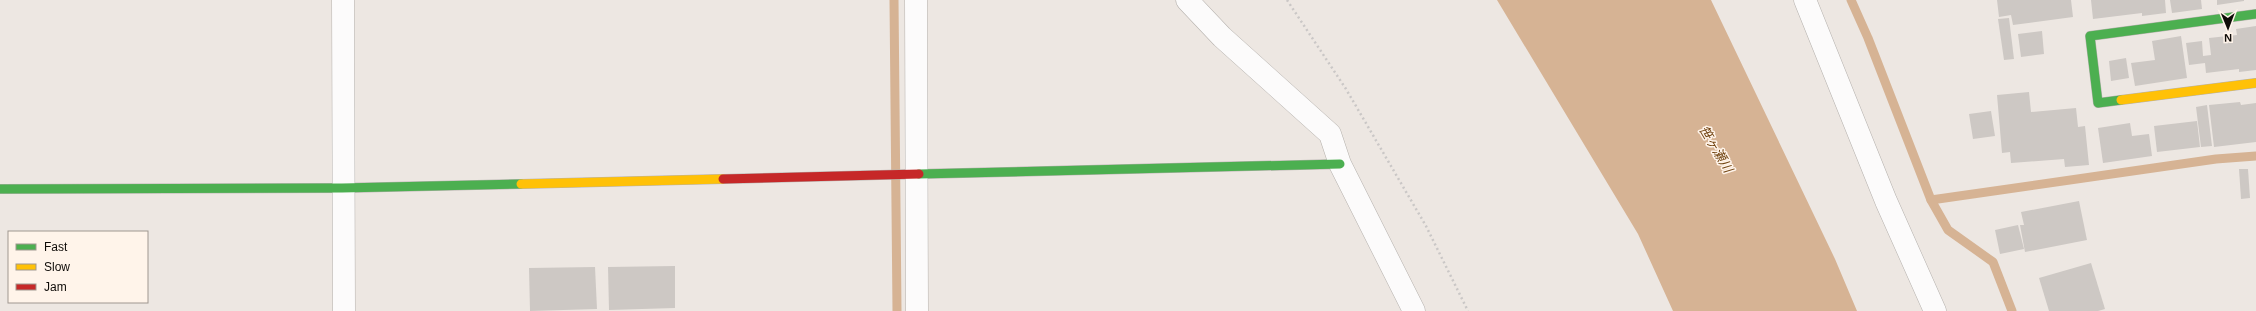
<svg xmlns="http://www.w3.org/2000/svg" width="2256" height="311" font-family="Arial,'Noto Sans JP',sans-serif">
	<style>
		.water { fill: #d6b394 }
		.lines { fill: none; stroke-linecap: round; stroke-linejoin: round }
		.stream { stroke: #d6b394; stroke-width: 9 }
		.building { fill: #cdc8c4 }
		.street-casing { stroke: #b5b1ad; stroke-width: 23 }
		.fast-casing { stroke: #b5b1ad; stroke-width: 10 }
		.slow-casing { stroke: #b5b1ad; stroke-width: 10 }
		.jam-casing { stroke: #b5b1ad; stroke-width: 10 }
		.path { stroke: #cac7c6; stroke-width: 2.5; stroke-dasharray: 2 3; stroke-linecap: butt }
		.street { stroke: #fcfbfb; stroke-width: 22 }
		.fast { stroke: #4caf50; stroke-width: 9 }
		.slow { stroke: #ffc107; stroke-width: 9 }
		.jam { stroke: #c62828; stroke-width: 9 }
		.labels { text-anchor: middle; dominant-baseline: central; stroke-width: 3; stroke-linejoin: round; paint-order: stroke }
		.water-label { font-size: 13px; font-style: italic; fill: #734614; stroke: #fff4ea }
	</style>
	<rect width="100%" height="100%" fill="#ede7e2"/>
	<path class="water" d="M1497 0H1711L1835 259 1857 311H1673L1638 234Z"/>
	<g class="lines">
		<g class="stream">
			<path d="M894 0 897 311"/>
			<path d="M1851 0 1868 38 1931 200 2216 159 2256 156"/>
			<path d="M1931 200 1948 230 1993 262 2012 311"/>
		</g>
	</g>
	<g class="building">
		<path d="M1997 0H2071L2073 17 2013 25 2011 15 1999 17Z"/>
		<path d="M2091 0H2165L2166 13 2142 16V13L2093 19Z"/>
		<path d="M2170 0H2201L2202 9 2172 13Z"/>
		<path d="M2217 0H2244V1L2217 5Z"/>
		<path d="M2009 18 2014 59 2004 60 1998 19Z"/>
		<path d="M2256 26V70L2239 72V69L2206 73 2205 63 2189 65 2186 43 2202 41 2203 56 2211 55 2209 38 2237 35 2236 29Z"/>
		<path d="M2042 31 2044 54 2021 57 2018 34Z"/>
		<path d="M2181 36 2187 78 2135 86 2131 63 2155 60 2152 41Z"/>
		<path d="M2126 58 2129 78 2111 81 2109 61Z"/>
		<path d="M2029 92 2031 112 2076 108 2078 127 2085 126 2089 165 2065 167 2064 159 2011 163 2010 152 2002 153 1997 95Z"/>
		<path d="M2240 102 2241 105 2256 103V142L2214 147 2209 105Z"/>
		<path d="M2207 105 2212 146 2201 147 2196 107Z"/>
		<path d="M1991 111 1995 136 1973 139 1969 114Z"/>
		<path d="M2197 121 2200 147 2157 152 2154 126Z"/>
		<path d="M2130 123 2132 136 2149 134 2152 156 2103 163 2098 128Z"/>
		<path d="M2239 169H2248L2250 198 2241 199Z"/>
		<path d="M2079 201 2087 240 2025 252 2020 225H2024L2021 212Z"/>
		<path d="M2018 225 2024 249 2000 254 1995 230Z"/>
		<path d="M2091 263 2105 309 2098 311H2049L2039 278Z"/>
		<path d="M675 266V308L609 310 608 267Z"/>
		<path d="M595 267 597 309 530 311 529 268Z"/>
	</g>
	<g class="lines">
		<g class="street-casing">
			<g id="street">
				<path d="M343 0 344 311"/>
				<path d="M916 0 917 311"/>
				<path d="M1187 0 1222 37 1330 134 1340 164 1414 311"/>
				<path d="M1805 0 1886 201 1935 311"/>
			</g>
		</g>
		<g class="fast-casing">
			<g id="fast">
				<path d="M2121 100 2098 103 2090 36 2256 14"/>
				<path d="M919 174 1340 164"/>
				<path d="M0 189 342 188 521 184"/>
			</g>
		</g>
		<g class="slow-casing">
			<g id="slow">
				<path d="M2121 100 2256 83"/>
				<path d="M521 184 723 179"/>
			</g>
		</g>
		<g class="jam-casing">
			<path id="jam" d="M723 179 919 174"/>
		</g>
		<path class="path" d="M1287 0 1346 89 1426 226 1468 311"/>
		<use href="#street" class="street"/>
		<use href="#fast" class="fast"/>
		<use href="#slow" class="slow"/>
		<use href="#jam" class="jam"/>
	</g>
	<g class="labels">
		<g class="water-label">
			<text transform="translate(1716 149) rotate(59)">笹ヶ瀬川</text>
		</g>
	</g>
	<rect x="8" y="231" width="140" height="72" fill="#fff4ea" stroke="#9f9790"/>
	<rect x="16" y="244" width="20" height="6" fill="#4caf50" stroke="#9f9790"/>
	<text x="44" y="251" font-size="12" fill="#0e0b08">Fast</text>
	<rect x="16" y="264" width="20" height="6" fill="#ffc107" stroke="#9f9790"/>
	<text x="44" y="271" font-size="12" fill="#0e0b08">Slow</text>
	<rect x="16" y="284" width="20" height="6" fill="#c62828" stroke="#9f9790"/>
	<text x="44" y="291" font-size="12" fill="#0e0b08">Jam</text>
	<g transform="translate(2228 28) rotate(179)" stroke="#fff4ea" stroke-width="3" paint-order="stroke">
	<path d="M0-3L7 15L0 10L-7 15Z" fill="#0e0b08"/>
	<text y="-6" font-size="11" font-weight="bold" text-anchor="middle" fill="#0e0b08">N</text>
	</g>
</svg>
